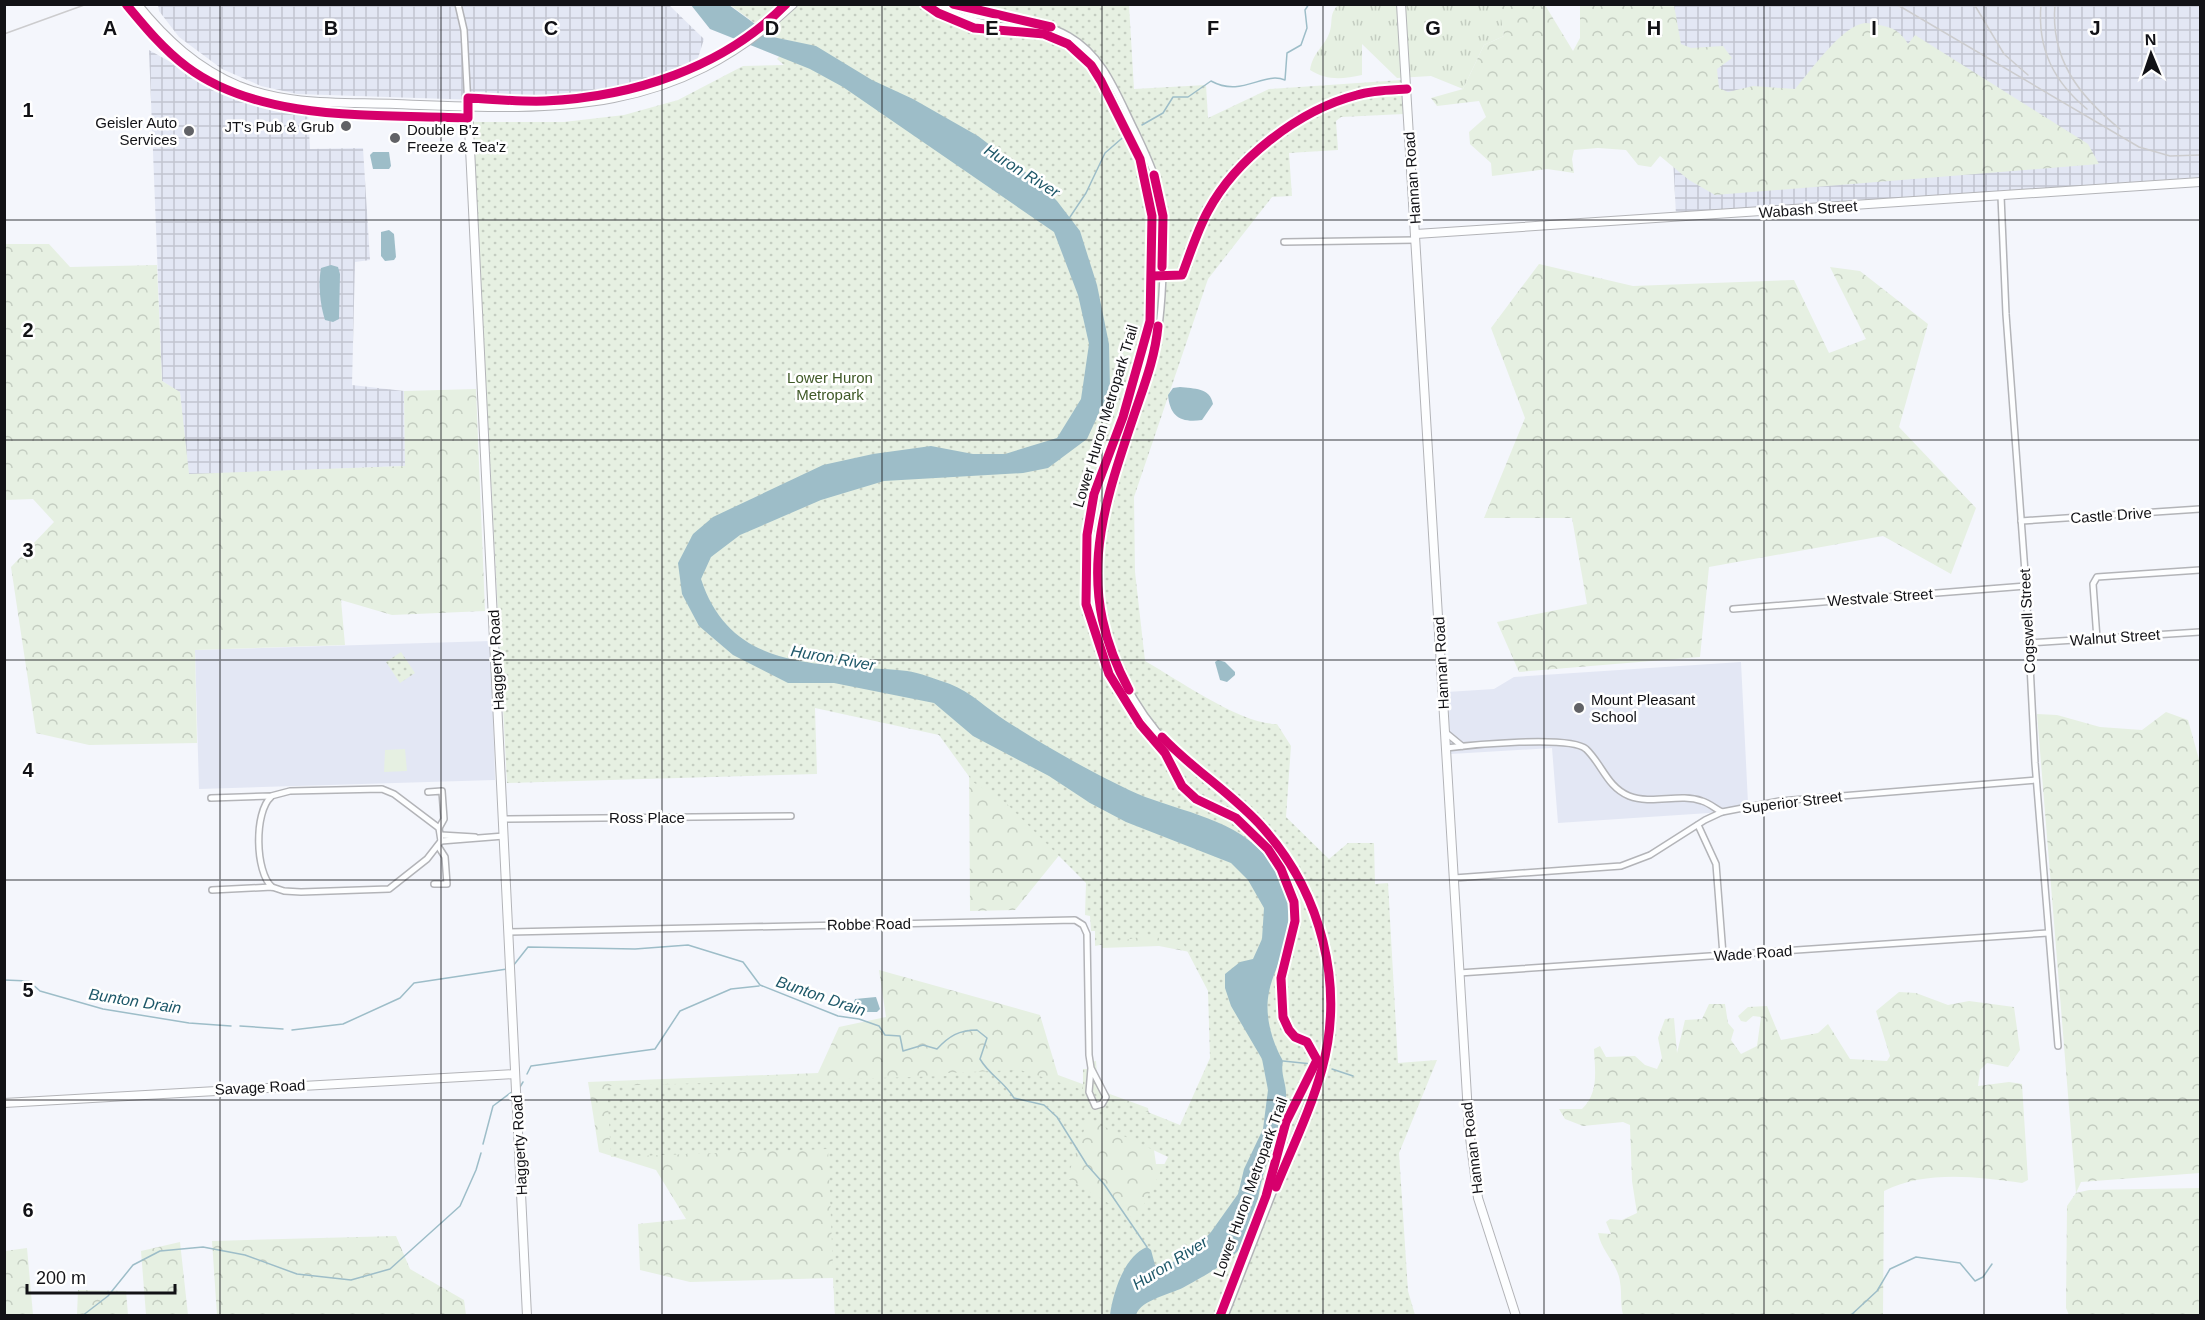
<svg xmlns="http://www.w3.org/2000/svg" width="2205" height="1320" font-family="Arial,sans-serif">
	<style>
		.built { fill: #e3e7f4 }
		.industrial { fill: url(#industrial-grid) }
		.grass { fill: url(#grass-tufts) }
		.forest { fill: url(#forest-crowns) }
		.park { fill: url(#park-dots); fill-rule: evenodd }
		.pitch { fill: #e6f0e2 }
		.water { fill: #9dbdc8 }
		.lines { fill: none; stroke-linecap: round; stroke-linejoin: round }
		.stream { stroke: #9dbdc8; stroke-width: 1.5 }
		.street-casing { stroke: #b3b4b8; stroke-width: 8 }
		.secondary-casing { stroke: #b3b4b8; stroke-width: 10 }
		.street { stroke: #fdfeff; stroke-width: 5 }
		.secondary { stroke: #fdfeff; stroke-width: 8 }
		.rail { stroke: #ccccce; stroke-width: 1.5 }
		.cycleway-casing { stroke: #fff; stroke-width: 13 }
		.cycleway { stroke: #d6006c; stroke-width: 9 }
		.grid { fill: none; stroke: #121216; stroke-width: 1.5; stroke-opacity: 0.55 }
		.poi-dot { fill: #616266; stroke: #fff; stroke-width: 2 }
		.labels { text-anchor: middle; dominant-baseline: central; stroke-width: 5; stroke-linejoin: round; paint-order: stroke }
		.poi-label { font-size: 15px; fill: #121216; stroke: #fff; text-anchor: end }
		.street-label { font-size: 15px; fill: #121216; stroke: #fff }
		.park-label { font-size: 15px; fill: #405a28; stroke: #fff }
		.water-label { font-size: 16px; font-style: italic; fill: #1e5869; stroke: #fff }
		.grid-label { font-size: 20px; text-anchor: middle; font-weight: bold; fill: #121216; stroke: #fff; stroke-width: 5; stroke-linejoin: round; paint-order: stroke }
	</style>
	<defs>
		<pattern id="industrial-grid" width="8" height="8" patternUnits="userSpaceOnUse" patternTransform="scale(1.5)"><rect width="8" height="8" fill="#e3e7f4"/><path d="M0 4h8M4 0v8" fill="none" stroke="#c2c5d0"/></pattern>
		<pattern id="grass-tufts" width="24" height="20" patternUnits="userSpaceOnUse" patternTransform="scale(1.5)"><rect width="24" height="20" fill="#e6f0e2"/><path d="M3 7l-1-3M5 7V3M7 7l1-3M15 17l-1-3M17 17v-4M19 17l1-3" fill="none" stroke="#c4cdc1"/></pattern>
		<pattern id="forest-crowns" width="20" height="18" patternUnits="userSpaceOnUse" patternTransform="scale(1.5)"><rect width="20" height="18" fill="#e6f0e2"/><path d="M2 6a3 3 0 1 1 6 0M12 15a3 3 0 1 1 6 0" fill="none" stroke="#c4cdc1"/></pattern>
		<pattern id="park-dots" width="8" height="8" patternUnits="userSpaceOnUse" patternTransform="scale(1.5)"><rect width="8" height="8" fill="#e6f0e2"/><path d="M2 2h.1M6 6h.1" fill="none" stroke="#c4cdc1" stroke-width="1.8" stroke-linecap="round"/></pattern>
	</defs>
	<rect width="100%" height="100%" fill="#f4f6fc"/>
	<g class="built">
		<path d="M491 641 495 780 199 789 195 650Z"/>
		<path d="M1741 662 1748 803 1709 813 1558 823 1552 748 1451 754 1447 692 1494 689 1514 677Z"/>
	</g>
	<g class="industrial">
		<path d="M158 5H669L704 39 697 61 591 97 478 100 297 94 261 86 222 69 179 37 159 11Z"/>
		<path d="M1665 5H2200V177L1676 215Z"/>
		<path d="M149 50 233 97 279 108 308 110 310 149 363 148 370 260 355 262 352 385 404 391 405 466 188 475 180 393 162 381Z"/>
	</g>
	<path class="grass" d="M1338 5H1513L1500 6 1504 36 1484 45 1463 89 1431 76 1397 78 1362 44V75C1343 79 1327 81 1310 70 1313 51 1325 47 1330 31 1333 21 1329 14 1338 5Z"/>
	<g class="forest">
		<path d="M1545 5 1573 51 1580 38V5H1674L1681 44 1691 48 1723 46 1732 58 1717 69 1719 88 1728 92 1753 86 1795 89C1810 72 1842 25 1865 23 1869 23 1875 24 1879 25 1893 27 1901 32 1908 44L1915 35 2088 144 2099 164 1715 195 1689 180 1660 156 1651 167 1638 165 1626 150 1598 148 1574 150 1572 159 1574 173 1547 169 1492 176 1491 163 1470 144 1469 132 1486 117 1479 101 1437 106 1431 98 1463 89 1484 45 1504 36 1499 6Z"/>
		<path d="M4 229 5 244H49L70 267 157 265 162 381 180 392 189 474 405 466 404 391 476 389 485 611 392 615 341 600 345 645 195 650 197 743 89 745 36 733 11 567 54 522 33 499 5 500Z"/>
		<path d="M1539 264 1633 286 1794 280 1829 353 1866 339 1830 267 1860 271 1928 324 1899 427 1976 508 1951 574 1883 536 1709 567 1700 657 1519 672 1497 622 1587 604 1572 518H1484L1525 418 1491 328Z"/>
		<path d="M2166 712 2188 720 2200 763V1173L2081 1182 2076 1193 2089 1190 2200 1188V1315H2069L2066 1308 2067 1206 2076 1193 2037 714 2057 715 2100 727 2142 730Z"/>
		<path d="M969 762 1234 809 1213 1315H835L833 1278 690 1282 640 1270 638 1224 686 1219 656 1170 599 1152 588 1082 818 1073 839 1027 886 1017 879 970 1040 1015 1058 1075 1148 1108 1156 1164H1174L1218 1058 1211 988 1195 953 1159 946 1102 948 1091 876 1061 853 1015 910 970 911Z"/>
		<path d="M1899 992 1916 993 1948 1005 1969 1001 2014 1007 2020 1050 2008 1067 1987 1063 1980 1070 1978 1086 2009 1082 2022 1084 2028 1180 2022 1183C1977 1177 1926 1170 1884 1191L1883 1315H1623C1620 1302 1622 1293 1620 1282 1618 1264 1601 1251 1598 1233L1611 1234 1606 1222 1610 1219 1622 1220 1637 1213 1632 1181 1630 1125 1623 1122 1583 1126 1565 1119 1559 1109H1582C1599 1093 1595 1071 1594 1049L1600 1046 1606 1057 1635 1056 1645 1065 1657 1069 1662 1058 1658 1038 1665 1019 1674 1018 1677 1053 1685 1020 1702 1019 1709 1004H1725L1728 1023 1734 1030 1731 1040 1741 1054 1757 1046 1761 1017 1753 1016 1746 1022 1741 1021 1738 1016 1748 1007 1767 1006 1781 1040 1818 1033 1828 1024 1850 1059 1887 1061 1890 1056 1876 1011Z"/>
		<path d="M396 1236 410 1269 464 1300 466 1315H217L212 1241Z"/>
		<path d="M180 1242 188 1315H146L141 1251Z"/>
		<path d="M27 1248 33 1315H5V1251Z"/>
		<path d="M78 1290 126 1291 128 1315H77Z"/>
	</g>
	<g class="park">
		<path d="M729 4 1129 5 1134 89 1206 85 1208 118 1269 89 1402 80 1404 114 1341 117 1336 121 1338 150 1289 153 1292 196 1272 197 1208 279 1134 497 1135 572 1145 661C1177 679 1242 725 1277 724L1291 746 1286 817 1329 859 1348 843H1374L1375 884 1388 883 1398 1063 1437 1060 1399 1153 1408 1291 1415 1315H835L828 1149 611 1157 607 1086 946 1076V1073L1020 1070 1083 1090V1069H1088V1062L1096 1061 1098 1092 1180 1125 1210 1058 1208 991 1181 939 1165 945 1155 934 1095 946V931H1091L1090 916 1085 915 1086 883 1006 803 973 782 939 735 815 708 817 774 507 783 472 122H564L624 115 678 100 743 66 784 65 777 59 795 42 773 37ZM1088 1119 1168 1157 1136 1220 1067 1178Z"/>
		<path d="M401 652 415 673 400 683 386 662Z"/>
	</g>
	<path class="pitch" d="M405 749 407 771 384 772 385 750Z"/>
	<g class="water">
		<path d="M691 5H729L773 37 816 46 872 80 913 99 978 136 1037 181 1057 201 1080 231 1085 247 1097 285 1109 344 1110 389 1087 439 1048 468 1023 473 884 481 821 500 740 535 711 557 701 579C732 675 825 662 907 671 918 672 938 680 950 684 971 692 987 709 1006 721 1045 746 1087 770 1129 790 1173 811 1228 815 1263 853 1292 885 1294 917 1280 958 1277 969 1271 980 1269 992 1264 1015 1272 1042 1283 1061 1280 1074 1287 1084 1286 1097 1286 1124 1270 1151 1263 1176 1256 1199 1257 1231 1239 1250 1225 1265 1204 1276 1186 1286 1173 1294 1141 1299 1136 1315H1110C1113 1293 1124 1256 1147 1247L1151 1250 1155 1265 1173 1262 1195 1249 1211 1232 1238 1194 1244 1169 1263 1129 1268 1090 1262 1059 1231 1006 1225 988V974L1240 962 1253 959 1262 939 1264 908 1248 880 1231 863 1126 822 1090 803 1049 776 973 736 934 703 834 683H788L733 655 699 626 682 594 678 563 693 534 713 517 823 465 873 454 931 446 973 454H1005L1057 438 1081 399 1089 344 1078 295 1054 232 843 87 810 69 710 29Z"/>
		<path d="M373 152H389L391 166 389 169H373L370 155Z"/>
		<path d="M389 230 394 234 396 257 394 260 385 261 381 256V232Z"/>
		<path d="M331 265 338 267 340 274 339 319 333 322 325 320C320 305 318 283 321 268Z"/>
		<path d="M1180 387C1194 389 1210 387 1213 404L1202 420C1181 423 1170 417 1168 395L1173 388Z"/>
		<path d="M1218 660 1225 662 1235 672V675L1227 682 1220 680 1215 662Z"/>
		<path d="M876 997 880 1009 877 1012H855L852 1008 855 999Z"/>
	</g>
	<g class="lines">
		<g class="stream">
			<path d="M1142 125 1163 113 1173 97H1188L1211 81C1242 98 1263 71 1285 80L1287 53 1301 45 1307 28 1305 10 1309 4"/>
			<path d="M1068 220 1086 193 1105 153 1128 133"/>
			<path d="M513 966 528 947 635 949 688 945 743 962 760 985 838 1016 859 1019 879 1026 885 1035 900 1036 903 1051 923 1045 937 1049C949 1036 959 1030 977 1030L987 1038 980 1059C990 1076 1004 1081 1014 1098L1044 1105 1057 1117 1087 1165 1104 1184 1147 1247"/>
			<path d="M4 980 29 981 40 991 103 1009 189 1023 231 1026"/>
			<path d="M240 1026 283 1029"/>
			<path d="M292 1030 343 1024 400 998 414 983 507 969"/>
			<path d="M1283 1061 1312 1064"/>
			<path d="M1332 1069 1353 1076"/>
			<path d="M527 1074 531 1066 655 1049 680 1011 731 989 759 986"/>
			<path d="M520 1087 523 1082"/>
			<path d="M483 1144 493 1106 513 1091"/>
			<path d="M82 1316 108 1296 133 1265 160 1251 203 1247 245 1255 297 1274 351 1280 390 1269 460 1206 476 1170 481 1153"/>
			<path d="M1850 1316 1877 1291 1890 1269 1916 1257 1960 1263 1975 1281 1983 1277 1992 1264"/>
		</g>
		<g class="street-casing">
			<g id="street">
				<path d="M458 4 464 30 468 107"/>
				<path d="M938 4C965 21 1003 31 1034 23"/>
				<path d="M945 4 972 15 1010 21"/>
				<path d="M953 4C990 19 1033 15 1069 36 1102 55 1115 89 1131 122 1140 141 1150 160 1156 180 1168 220 1164 317 1153 357 1129 451 1078 528 1105 629 1118 678 1144 724 1183 758 1207 779 1233 797 1255 820 1321 886 1341 977 1322 1067L1225 1316"/>
				<path d="M2001 196 2006 314 2026 586 2035 763 2058 1046"/>
				<path d="M1284 242 1416 240"/>
				<path d="M2021 521 2200 509"/>
				<path d="M1733 609 2026 586"/>
				<path d="M2097 639 2093 584 2097 577 2200 570"/>
				<path d="M2029 643 2200 632"/>
				<path d="M1445 732 1462 746"/>
				<path d="M1446 748C1470 745 1570 735 1586 749 1602 764 1607 787 1629 796 1652 805 1679 793 1702 801 1709 803 1716 809 1722 812"/>
				<path d="M428 792 442 791 444 819 439 828"/>
				<path d="M271 797C254 812 255 872 272 887"/>
				<path d="M211 798 271 796 290 791 382 789 394 794 439 828 441 841 427 859 389 889 301 892 284 891 272 887 212 890"/>
				<path d="M504 819 791 816"/>
				<path d="M1698 825 1716 864 1723 955"/>
				<path d="M441 835 475 837"/>
				<path d="M441 841 504 836"/>
				<path d="M1454 878 1621 866 1650 855 1705 820 1722 812 1780 801 2036 780"/>
				<path d="M434 884H447L445 857 438 846"/>
				<path d="M509 932 1075 920 1083 925 1087 934 1089 1055 1091 1068 1106 1097 1102 1104 1095 1106 1089 1092 1091 1068"/>
				<path d="M1459 973 2048 933"/>
			</g>
		</g>
		<g class="secondary-casing">
			<g id="secondary">
				<path d="M137 4C166 40 197 68 239 86 289 106 344 102 396 104 552 110 670 119 793 4"/>
				<path d="M1401 4 1469 1130 1478 1198 1516 1316"/>
				<path d="M468 107 527 1316"/>
				<path d="M1416 234 2200 182"/>
				<path d="M4 1103 515 1074"/>
			</g>
		</g>
		<use href="#street" class="street"/>
		<use href="#secondary" class="secondary"/>
		<g class="rail">
			<path d="M1896 4 2139 147 2170 156 2200 155"/>
			<path d="M1974 4 2004 54 2028 75"/>
			<path d="M2041 4C2037 49 2054 82 2087 109"/>
			<path d="M2055 4C2050 59 2079 96 2120 129"/>
			<path d="M4 34 87 4"/>
		</g>
		<g class="cycleway-casing">
			<g id="cycleway">
				<path d="M126 4C145 27 163 49 187 67 262 123 379 114 468 118V98C493 99 520 102 545 101 632 97 724 68 786 4"/>
				<path d="M925 4 938 13 974 28 1044 34 1068 44 1091 65 1101 81 1140 159 1152 216 1150 321 1123 417 1094 494 1087 535 1086 604 1109 674 1140 724 1165 753 1182 786 1196 799 1236 818 1268 849 1281 869 1294 902 1295 921 1281 978 1283 1017 1289 1030 1295 1037 1307 1042 1317 1060 1286 1122 1266 1196 1220 1316"/>
				<path d="M953 4 1051 27"/>
				<path d="M1154 175 1163 216 1162 267"/>
				<path d="M1152 276 1182 275C1190 254 1197 231 1208 211 1236 159 1299 110 1357 95 1373 90 1390 90 1407 89"/>
				<path d="M1129 690C1076 591 1099 518 1133 418 1143 388 1155 359 1158 326"/>
				<path d="M1162 737C1193 770 1233 794 1263 828 1321 893 1345 984 1322 1069 1311 1109 1292 1148 1276 1187"/>
			</g>
		</g>
		<use href="#cycleway" class="cycleway"/>
	</g>
	<path class="grid" d="M220 4V1316M441 4V1316M662 4V1316M882 4V1316M1102 4V1316M1323 4V1316M1544 4V1316M1764 4V1316M1984 4V1316M4 220H2200M4 440H2200M4 660H2200M4 880H2200M4 1100H2200"/>
	<g class="poi-dot">
		<circle cx="346" cy="126" r="6"/>
		<circle cx="189" cy="131" r="6"/>
		<circle cx="395" cy="138" r="6"/>
		<circle cx="1579" cy="708" r="6"/>
	</g>
	<g class="labels">
		<g class="poi-label">
			<text x="177" y="122">Geisler Auto<tspan x="177" dy="17">Services</tspan></text>
			<text x="334" y="126">JT's Pub &amp; Grub</text>
			<text x="407" y="129" text-anchor="start">Double B'z<tspan x="407" dy="17">Freeze &amp; Tea'z</tspan></text>
			<text x="1591" y="699" text-anchor="start">Mount Pleasant<tspan x="1591" dy="17">School</tspan></text>
		</g>
		<g class="street-label">
			<text transform="translate(1412 178) rotate(-94)">Hannan Road</text>
			<text transform="translate(1808 209) rotate(-4)">Wabash Street</text>
			<text transform="translate(1105 416) rotate(-73)">Lower Huron Metropark Trail</text>
			<text transform="translate(2111 515) rotate(-4)">Castle Drive</text>
			<text transform="translate(1880 597) rotate(-4)">Westvale Street</text>
			<text transform="translate(2027 621) rotate(-93)">Cogswell Street</text>
			<text transform="translate(2115 637) rotate(-4)">Walnut Street</text>
			<text transform="translate(496 660) rotate(-93)">Haggerty Road</text>
			<text transform="translate(1441 663) rotate(-93)">Hannan Road</text>
			<text transform="translate(1792 802) rotate(-7)">Superior Street</text>
			<text x="647" y="817">Ross Place</text>
			<text transform="translate(869 924) rotate(-1)">Robbe Road</text>
			<text transform="translate(1753 953) rotate(-4)">Wade Road</text>
			<text transform="translate(260 1087) rotate(-3)">Savage Road</text>
			<text transform="translate(519 1145) rotate(-93)">Haggerty Road</text>
			<text transform="translate(1472 1148) rotate(-97)">Hannan Road</text>
			<text transform="translate(1250 1187) rotate(-70)">Lower Huron Metropark Trail</text>
		</g>
		<g class="park-label">
			<text x="830" y="377">Lower Huron<tspan x="830" dy="17">Metropark</tspan></text>
		</g>
		<g class="water-label">
			<text transform="translate(1022 171) rotate(32)">Huron River</text>
			<text transform="translate(833 658) rotate(10)">Huron River</text>
			<text transform="translate(821 996) rotate(19)">Bunton Drain</text>
			<text transform="translate(135 1001) rotate(9)">Bunton Drain</text>
			<text transform="translate(1170 1263) rotate(-32)">Huron River</text>
		</g>
	</g>
	<g class="grid-label">
		<text x="110" y="35">A</text>
		<text x="331" y="35">B</text>
		<text x="551" y="35">C</text>
		<text x="772" y="35">D</text>
		<text x="992" y="35">E</text>
		<text x="1213" y="35">F</text>
		<text x="1433" y="35">G</text>
		<text x="1654" y="35">H</text>
		<text x="1874" y="35">I</text>
		<text x="2095" y="35">J</text>
		<text x="28" y="117">1</text>
		<text x="28" y="337">2</text>
		<text x="28" y="557">3</text>
		<text x="28" y="777">4</text>
		<text x="28" y="997">5</text>
		<text x="28" y="1217">6</text>
	</g>
	<rect width="2205" height="1320" fill="none" stroke="#121216" stroke-width="12"/>
	<g transform="translate(2151 54) rotate(358)" stroke="#ffffff" stroke-width="4.5" paint-order="stroke">
	<path d="M0-4.5L10 22L0 15L-10 22Z" fill="#121216"/>
	<text y="-9" font-size="16" font-weight="bold" text-anchor="middle" fill="#121216">N</text>
	</g>
	<path d="M27 1284v9h148v-9" fill="none" stroke="#121216" stroke-width="3"/>
	<text x="36" y="1284" font-size="18" fill="#121216" stroke="#ffffff" stroke-width="4.5" paint-order="stroke">200 m</text>
</svg>
